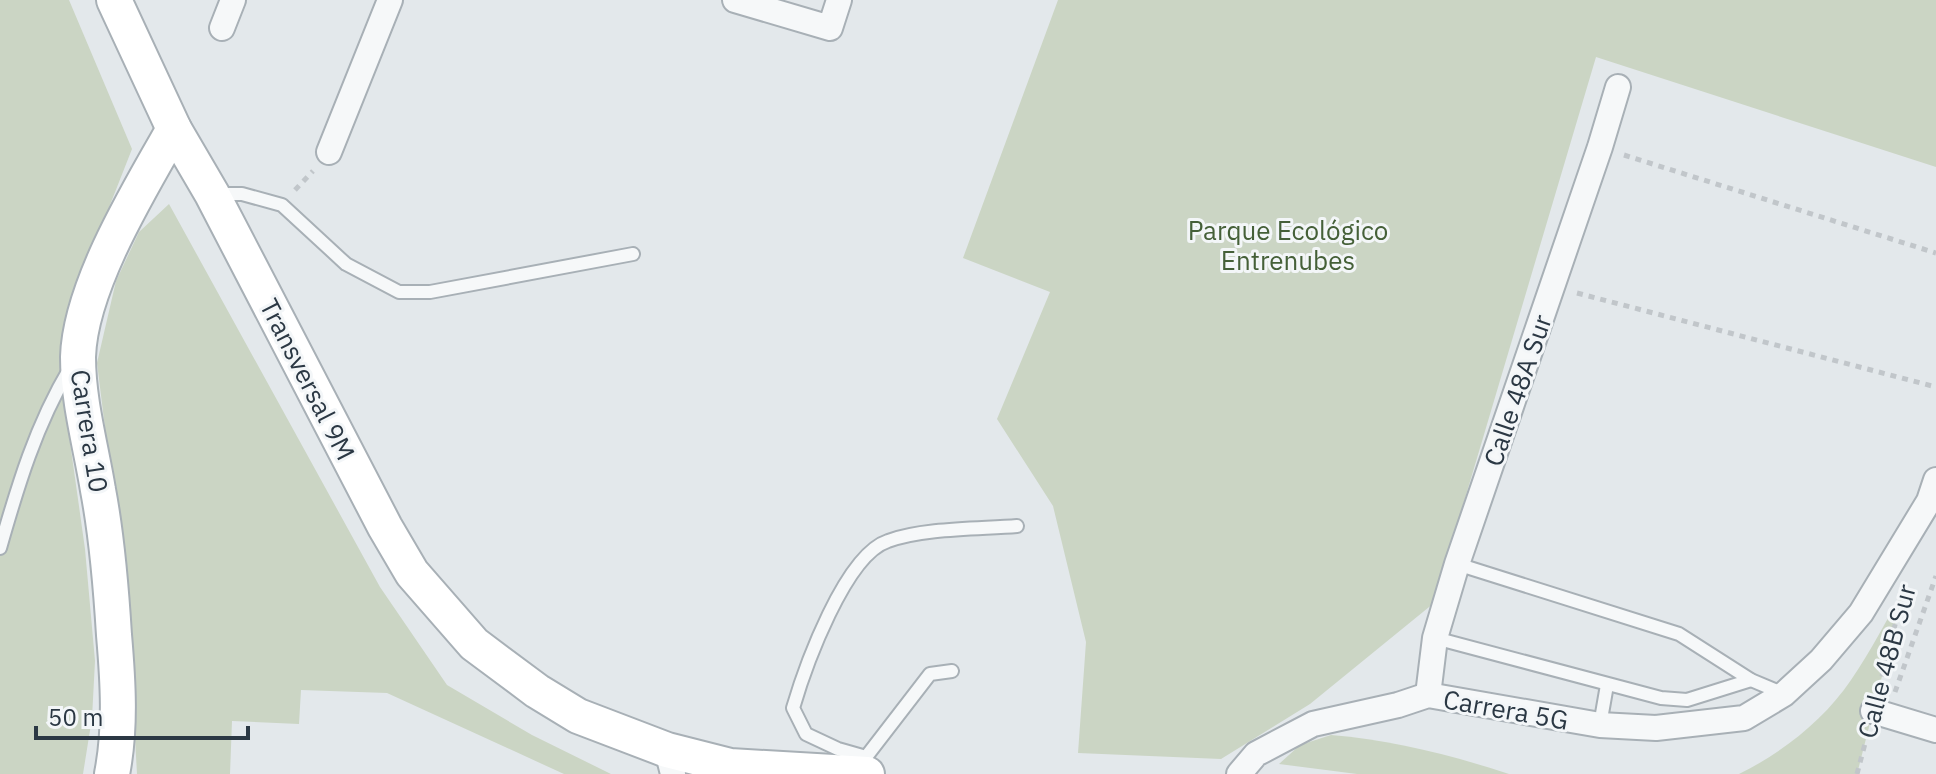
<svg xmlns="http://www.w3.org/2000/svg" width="1936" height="774" font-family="'IBM Plex Sans',sans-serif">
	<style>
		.green { fill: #cbd5c4 }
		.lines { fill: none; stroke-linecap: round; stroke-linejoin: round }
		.lane-casing { stroke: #a8b0b6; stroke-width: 16 }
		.street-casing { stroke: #a8b0b6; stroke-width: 28 }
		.secondary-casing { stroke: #a8b0b6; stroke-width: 38 }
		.path { stroke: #c1c6ca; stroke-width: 5; stroke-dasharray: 6 6; stroke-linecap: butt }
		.lane { stroke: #f6f8f9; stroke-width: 12 }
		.street { stroke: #f6f8f9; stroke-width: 24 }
		.secondary { stroke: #fff; stroke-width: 34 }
		.labels { text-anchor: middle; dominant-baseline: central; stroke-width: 6; stroke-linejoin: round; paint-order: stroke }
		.park-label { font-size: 26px; fill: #456038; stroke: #f3f6f8 }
		.street-label { font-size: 26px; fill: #2b3844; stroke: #f3f6f8 }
	</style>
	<rect width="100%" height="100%" fill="#e3e8eb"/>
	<g class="green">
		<path d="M0 0H69L132 149 71 304 60 371 85 549 95 661 92 718 83 774H0Z"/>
		<path d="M1058 0H1936V167L1596 57 1434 603 1310 704 1221 759 1078 753 1086 642 1053 506 997 419 1050 292 963 258Z"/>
		<path d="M169 204 380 587 447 685 532 735 611 774H564L387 693 301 690 299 724 232 721 230 774H137L124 542 106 436 97 363 116 281 139 232Z"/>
		<path d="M1904 590 1857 774H1739C1782 753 1824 720 1851 680 1871 651 1887 619 1904 590Z"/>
		<path d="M1331 735C1392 740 1451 755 1509 774H1357L1279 764 1300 745Z"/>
	</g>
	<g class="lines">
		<g class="lane-casing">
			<g id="lane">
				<path d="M215 194H242L282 205 346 264 399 292H430L633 254"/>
				<path d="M0 548C18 485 36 425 70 368"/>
				<path d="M1457 564 1679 634 1751 680 1784 694"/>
				<path d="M1435 638 1661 698 1687 700 1751 680"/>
				<path d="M1600 725 1607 685"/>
				<path d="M866 757 838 749 806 734 793 708C805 667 845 555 888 541 923 528 979 529 1017 526"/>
				<path d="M866 763V757L930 674 952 671"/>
			</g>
		</g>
		<g class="street-casing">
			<g id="street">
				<path d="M735 0 830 28 839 0"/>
				<path d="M222 28 233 0"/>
				<path d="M329 152 390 0"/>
				<path d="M1428 695 1435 638 1457 564 1600 147 1618 87"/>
				<path d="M1873 711 1936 730"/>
				<path d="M667 750 673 774"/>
				<path d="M1239 774 1256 754 1313 724 1398 705 1428 695 1600 725 1656 728 1744 718 1784 694 1821 660 1861 613 1929 501 1936 480"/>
			</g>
		</g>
		<g class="secondary-casing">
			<g id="secondary">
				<path d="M114 0 174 129 212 194 385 527 412 573 474 644 537 691 578 716 667 750 730 766 867 774"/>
				<path d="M112 774C121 728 118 681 114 635 111 586 107 537 98 490 91 447 78 401 78 357 80 287 139 190 174 129"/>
			</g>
		</g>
		<g class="path">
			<path d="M1624 155 1936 253"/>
			<path d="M295 190 313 171"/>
			<path d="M1577 293 1936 387"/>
			<path d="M1879 688 1901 601"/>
			<path d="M1895 692 1936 576"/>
			<path d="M1857 774 1867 736"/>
		</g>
		<use href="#lane" class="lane"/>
		<use href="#street" class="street"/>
		<use href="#secondary" class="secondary"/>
	</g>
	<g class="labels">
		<g class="park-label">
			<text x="1288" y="230">Parque Ecológico<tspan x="1288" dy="30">Entrenubes</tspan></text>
		</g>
		<g class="street-label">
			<text transform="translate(308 379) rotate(63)">Transversal 9M</text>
			<text transform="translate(1517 390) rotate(-71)">Calle 48A Sur</text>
			<text transform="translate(90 431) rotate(81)">Carrera 10</text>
			<text transform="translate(1886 661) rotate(-75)">Calle 48B Sur</text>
			<text transform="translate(1506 709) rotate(10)">Carrera 5G</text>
		</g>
	</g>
	<path d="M36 726v12h212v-12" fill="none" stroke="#2b3844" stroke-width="4"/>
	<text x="48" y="726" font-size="24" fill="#2b3844" stroke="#f3f6f8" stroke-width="6" paint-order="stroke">50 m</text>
</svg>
